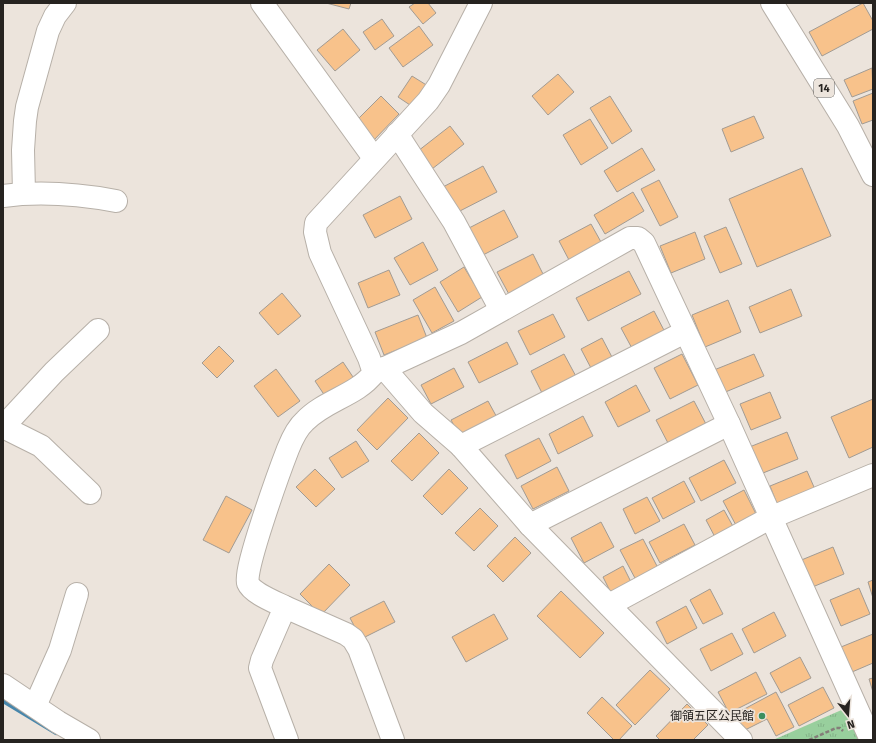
<svg xmlns="http://www.w3.org/2000/svg" width="876" height="743" font-family="'Fira Sans','Noto Sans JP',sans-serif">
	<style>
		.park { fill: url(#park-tufts) }
		.lines { fill: none; stroke-linecap: round; stroke-linejoin: round }
		.stream { stroke: #4786ab; stroke-width: 6 }
		.building { fill: #f8c28b; stroke: #a29b93 }
		.minor-casing { stroke: #b7b0a8; stroke-width: 24 }
		.major-casing { stroke: #b7b0a8; stroke-width: 24 }
		.path { stroke: #847e79; stroke-width: 2.5; stroke-dasharray: 4 2; stroke-linecap: butt }
		.minor { stroke: #fff; stroke-width: 22 }
		.major { stroke: #fff; stroke-width: 22 }
		.poi-dot { fill: #3c8e5f; stroke: #ece4dc; stroke-width: 1.5 }
		.labels { text-anchor: middle; dominant-baseline: central; stroke-width: 3.5; stroke-linejoin: round; paint-order: stroke }
		.shield { fill: #ece4dc; stroke: #615d58; stroke-width: 1 }
		.shield-label { font-size: 11px; font-weight: bold; fill: #262320 }
		.poi-label { font-size: 12px; fill: #262320; stroke: #ece4dc; text-anchor: end }
	</style>
	<defs>
		<pattern id="park-tufts" width="24" height="20" patternUnits="userSpaceOnUse"><rect width="24" height="20" fill="#98cf9d"/><path d="M3 7l-1-3M5 7V3M7 7l1-3M15 17l-1-3M17 17v-4M19 17l1-3" fill="none" stroke="#83b187"/></pattern>
	</defs>
	<rect width="100%" height="100%" fill="#ece4dc"/>
	<path class="park" d="M846 708 861 740H773Z"/>
	<g class="lines">
		<path class="stream" d="M3 700 56 732"/>
	</g>
	<g class="building">
		<path d="M326 3H351L349 9Z"/>
		<path d="M415 3H428L436 13 423 24 409 7Z"/>
		<path d="M863 3 873 21V29L822 56 809 32Z"/>
		<path d="M382 19 394 36 375 50 363 32Z"/>
		<path d="M419 26 433 45 403 67 389 48Z"/>
		<path d="M343 29 360 50 335 71 317 50Z"/>
		<path d="M872 68 873 89 852 97 844 80Z"/>
		<path d="M558 74 574 92 548 115 532 96Z"/>
		<path d="M412 76 428 86 413 107 398 97Z"/>
		<path d="M873 93V120L862 124 853 101Z"/>
		<path d="M381 96 399 114 372 142 353 124Z"/>
		<path d="M610 96 632 131 612 144 590 108Z"/>
		<path d="M754 116 764 138 731 152 722 129Z"/>
		<path d="M590 119 608 148 581 165 563 135Z"/>
		<path d="M450 126 464 144 432 169 418 151Z"/>
		<path d="M642 148 655 170 617 192 604 171Z"/>
		<path d="M483 166 497 192 454 214 441 188Z"/>
		<path d="M802 168 831 236 757 267 729 199Z"/>
		<path d="M659 180 678 217 660 226 641 189Z"/>
		<path d="M633 192 644 211 605 234 594 215Z"/>
		<path d="M400 196 412 219 375 238 363 215Z"/>
		<path d="M504 210 518 237 483 255 469 228Z"/>
		<path d="M591 224 601 242 569 260 559 241Z"/>
		<path d="M726 227 742 264 720 273 704 236Z"/>
		<path d="M695 232 705 259 671 273 660 246Z"/>
		<path d="M423 242 438 270 410 285 394 258Z"/>
		<path d="M533 254 546 280 511 298 497 272Z"/>
		<path d="M464 267 482 297 458 312 440 282Z"/>
		<path d="M389 270 400 295 368 308 358 283Z"/>
		<path d="M629 271 641 294 588 321 576 298Z"/>
		<path d="M435 287 454 321 432 333 413 300Z"/>
		<path d="M791 289 802 316 760 333 749 307Z"/>
		<path d="M282 293 301 316 278 335 259 313Z"/>
		<path d="M728 300 741 332 705 347 692 315Z"/>
		<path d="M654 311 667 336 634 352 621 328Z"/>
		<path d="M553 314 565 337 530 355 518 331Z"/>
		<path d="M418 315 427 338 384 355 375 332Z"/>
		<path d="M602 338 613 359 592 370 581 349Z"/>
		<path d="M507 342 518 364 479 383 468 362Z"/>
		<path d="M219 346 234 361 217 378 202 363Z"/>
		<path d="M564 354 579 382 545 399 531 371Z"/>
		<path d="M682 354 698 385 670 399 654 368Z"/>
		<path d="M754 354 764 376 723 393 714 370Z"/>
		<path d="M343 362 355 380 327 399 315 381Z"/>
		<path d="M454 368 464 387 431 404 421 385Z"/>
		<path d="M276 369 300 401 278 417 254 386Z"/>
		<path d="M636 385 650 411 618 427 605 402Z"/>
		<path d="M770 392 781 418 751 430 740 404Z"/>
		<path d="M388 398 408 418 377 450 357 430Z"/>
		<path d="M873 399V447L849 458 831 417Z"/>
		<path d="M488 401 500 423 463 442 451 420Z"/>
		<path d="M694 401 707 426 669 445 656 420Z"/>
		<path d="M583 416 593 436 558 454 549 434Z"/>
		<path d="M787 432 798 459 758 475 747 448Z"/>
		<path d="M419 433 439 453 412 481 391 461Z"/>
		<path d="M539 438 551 461 517 479 505 455Z"/>
		<path d="M356 441 369 461 342 478 329 458Z"/>
		<path d="M724 460 736 483 701 501 689 478Z"/>
		<path d="M557 467 569 491 533 509 521 486Z"/>
		<path d="M315 469 335 489 316 507 296 487Z"/>
		<path d="M449 469 468 488 442 515 423 496Z"/>
		<path d="M807 471 817 494 779 509 770 486Z"/>
		<path d="M684 481 695 502 663 519 652 498Z"/>
		<path d="M744 490 758 518 738 529 723 501Z"/>
		<path d="M226 496 252 510 229 553 203 540Z"/>
		<path d="M647 497 660 521 635 534 623 509Z"/>
		<path d="M480 508 498 526 474 551 455 533Z"/>
		<path d="M724 510 735 530 716 539 706 520Z"/>
		<path d="M601 522 614 547 584 563 571 538Z"/>
		<path d="M684 524 695 545 660 563 649 542Z"/>
		<path d="M515 537 531 553 503 582 487 566Z"/>
		<path d="M643 539 658 568 636 580 620 550Z"/>
		<path d="M833 547 844 574 810 588 799 561Z"/>
		<path d="M329 564 350 585 321 615 300 594Z"/>
		<path d="M623 566 632 584 612 595 603 577Z"/>
		<path d="M873 580V598L868 582Z"/>
		<path d="M859 588 870 614 841 626 830 600Z"/>
		<path d="M710 589 723 614 703 624 690 600Z"/>
		<path d="M561 591 604 633 580 658 537 616Z"/>
		<path d="M384 601 395 622 361 639 350 618Z"/>
		<path d="M686 606 697 628 667 644 656 622Z"/>
		<path d="M774 612 786 636 754 653 742 629Z"/>
		<path d="M494 614 508 639 466 662 452 637Z"/>
		<path d="M732 633 743 654 711 671 700 649Z"/>
		<path d="M873 634V663L852 672 841 647Z"/>
		<path d="M800 657 811 678 781 693 770 673Z"/>
		<path d="M650 670 670 689 635 725 616 705Z"/>
		<path d="M756 672 767 694 729 713 718 692Z"/>
		<path d="M873 678V692L869 679Z"/>
		<path d="M823 687 834 708 799 726 788 705Z"/>
		<path d="M776 692 794 727 776 736 767 719 743 731 735 714Z"/>
		<path d="M602 697 632 726 619 740H614L587 713Z"/>
		<path d="M687 704 708 725 693 740H660L656 736Z"/>
	</g>
	<g class="lines">
		<g class="minor-casing">
			<g id="minor">
				<path d="M262 3 374 158"/>
				<path d="M397 134 454 222 501 310"/>
				<path d="M24 193 23 150 25 121 27 107 48 31 55 16 65 3"/>
				<path d="M3 196C41 191 78 194 116 201"/>
				<path d="M384 368 423 413 461 446 530 525 741 740"/>
				<path d="M374 373 461 333 630 238H638L644 243 729 424 871 740"/>
				<path d="M3 427 54 372 98 330"/>
				<path d="M3 427 41 446 90 493"/>
				<path d="M461 446 685 332"/>
				<path d="M530 525 729 424"/>
				<path d="M609 605 770 518 873 475"/>
				<path d="M285 607 346 634 353 639 359 649 393 740"/>
				<path d="M3 685 58 722 89 740"/>
				<path d="M35 706 60 650 77 594"/>
				<path d="M287 740 260 668 262 660 285 607C275 602 252 593 248 583 243 571 281 467 288 449 292 439 297 428 305 421 325 400 356 396 374 373L369 358 320 253 315 232 316 223 428 101 439 85 481 3"/>
			</g>
		</g>
		<g class="major-casing">
			<path id="major" d="M772 3 848 126 873 175"/>
		</g>
		<path class="path" d="M809 740 836 728H840L843 731"/>
		<use href="#minor" class="minor"/>
		<use href="#major" class="major"/>
	</g>
	<circle class="poi-dot" cx="762" cy="716" r="4"/>
	<g class="labels">
		<rect class="shield" x="814" y="79" width="20" height="18" rx="3"/>
		<g class="shield-label">
			<text x="824" y="88">14</text>
		</g>
		<g class="poi-label">
			<text x="754" y="716">御領五区公民館</text>
		</g>
	</g>
	<rect width="876" height="743" fill="none" stroke="#262320" stroke-width="8"/>
	<g transform="translate(848 715) rotate(163)" stroke="#ece4dc" stroke-width="3" paint-order="stroke">
	<path d="M0-3L7 15L0 10L-7 15Z" fill="#262320"/>
	<text y="-6" font-size="11" font-weight="bold" text-anchor="middle" fill="#262320">N</text>
	</g>
</svg>
